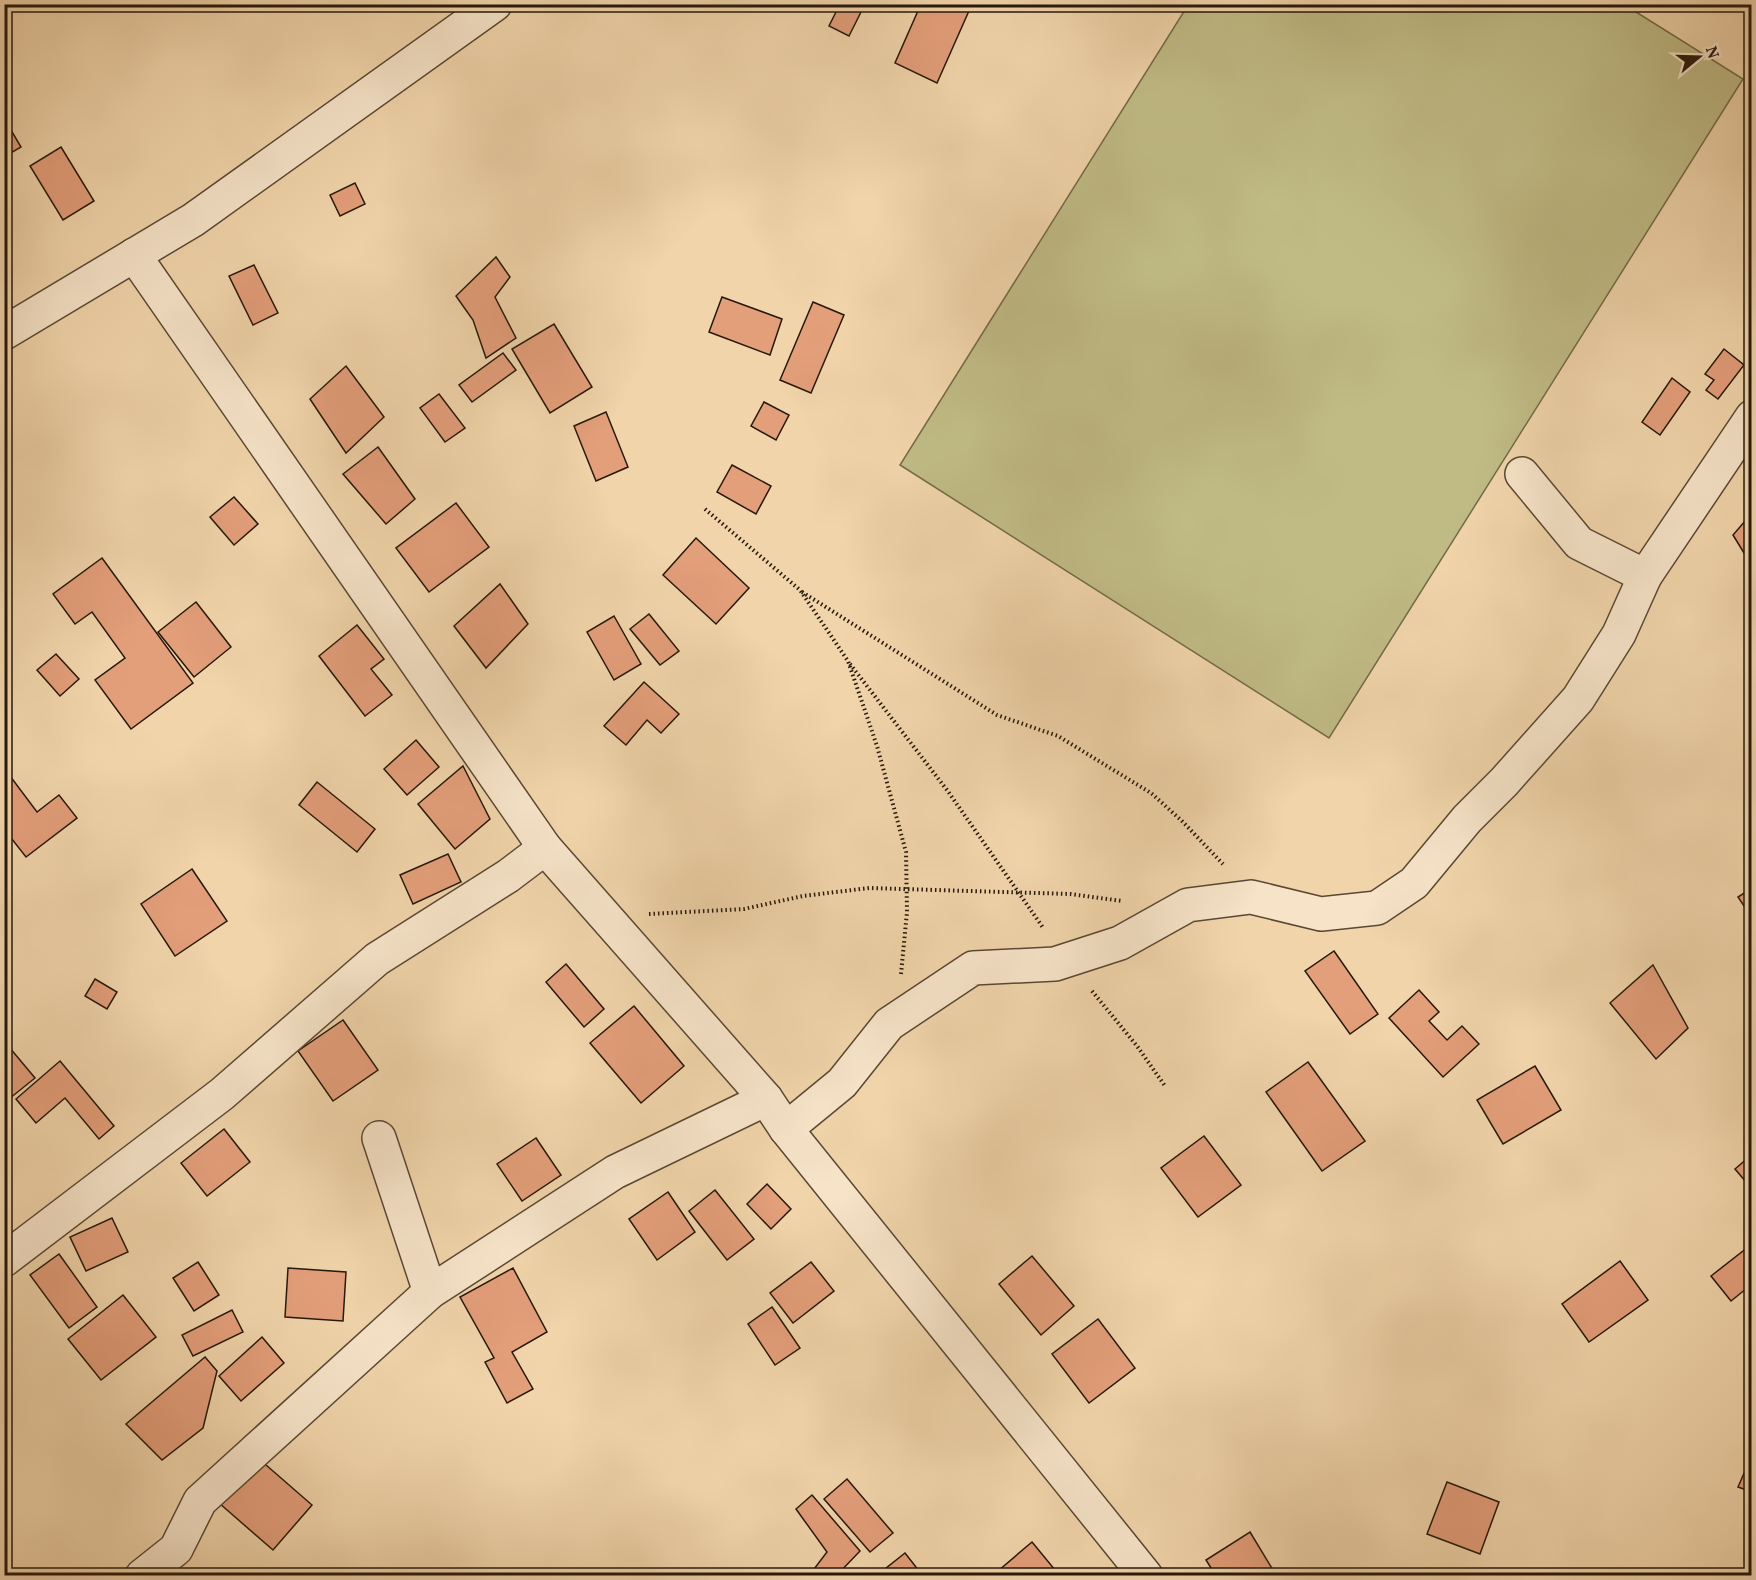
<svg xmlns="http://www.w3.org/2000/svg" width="1756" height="1580" font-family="Vollkorn,serif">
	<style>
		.green { fill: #c0bb85; stroke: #736a48; stroke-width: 1.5 }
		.building { fill: #e39e7a; stroke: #26190b; stroke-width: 1.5 }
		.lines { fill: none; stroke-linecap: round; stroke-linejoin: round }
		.minor-casing { stroke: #594833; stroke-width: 36 }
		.path { stroke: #26190b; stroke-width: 4; stroke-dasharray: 1.5 3; stroke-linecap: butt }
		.minor { stroke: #f6e3c8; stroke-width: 33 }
	</style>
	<rect width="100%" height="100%" fill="#f1d4aa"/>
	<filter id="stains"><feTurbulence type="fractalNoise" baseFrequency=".00333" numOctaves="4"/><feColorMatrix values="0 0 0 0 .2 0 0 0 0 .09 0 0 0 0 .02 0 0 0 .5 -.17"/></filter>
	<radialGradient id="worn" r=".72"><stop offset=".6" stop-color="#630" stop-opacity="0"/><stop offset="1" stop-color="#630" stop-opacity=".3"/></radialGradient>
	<path class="green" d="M1188 5H1625L1743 79 1329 738 900 465Z"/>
	<g class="building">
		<path d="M840 4H865L849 36 829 26Z"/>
		<path d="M921 4H972L937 83 895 63Z"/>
		<path d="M5 120 21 147 4 157V121Z"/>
		<path d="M61 147 94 201 63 220 30 166Z"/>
		<path d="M355 183 365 204 340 216 330 195Z"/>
		<path d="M496 257 510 277 495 297 516 338 486 358 473 320 456 296Z"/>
		<path d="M254 265 278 313 253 325 229 276Z"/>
		<path d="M722 297 782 319 770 355 709 332Z"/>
		<path d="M813 302 844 315 811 393 780 380Z"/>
		<path d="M554 324 592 387 550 413 512 349Z"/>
		<path d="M1724 349 1744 365 1718 399 1706 390 1714 380 1705 374Z"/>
		<path d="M503 353 516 370 472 402 459 385Z"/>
		<path d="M346 366 384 417 346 453 310 399Z"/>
		<path d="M1672 378 1690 392 1660 435 1642 422Z"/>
		<path d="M439 394 465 428 445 442 420 408Z"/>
		<path d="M764 402 789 415 776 440 751 426Z"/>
		<path d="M606 412 628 467 596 481 574 426Z"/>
		<path d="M378 447 415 499 386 524 343 474Z"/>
		<path d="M732 465 771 486 756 514 717 492Z"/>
		<path d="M234 497 258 524 234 545 210 517Z"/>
		<path d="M456 503 489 547 429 592 396 548Z"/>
		<path d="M1752 513V566L1733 535Z"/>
		<path d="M696 538 749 588 716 624 663 575Z"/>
		<path d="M102 558 193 683 131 729 95 680 125 658 92 612 75 624 53 594Z"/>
		<path d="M500 584 528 624 486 668 454 626Z"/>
		<path d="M196 602 231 647 194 677 158 632Z"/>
		<path d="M649 614 679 651 660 665 630 629Z"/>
		<path d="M614 616 641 664 614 680 587 632Z"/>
		<path d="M357 625 384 659 371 669 392 695 365 716 319 656Z"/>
		<path d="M56 654 79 679 60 696 37 670Z"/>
		<path d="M644 682 679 714 661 733 647 720 626 745 604 726Z"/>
		<path d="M416 740 439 767 407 795 384 769Z"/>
		<path d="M463 766 490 819 455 849 418 804Z"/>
		<path d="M4 768 37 812 59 795 77 818 26 857 4 829Z"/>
		<path d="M317 782 375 829 357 852 299 805Z"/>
		<path d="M448 854 461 882 413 904 400 875Z"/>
		<path d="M192 869 227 921 175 956 141 904Z"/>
		<path d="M1752 888V918L1738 897Z"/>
		<path d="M1334 951 1378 1014 1350 1034 1305 971Z"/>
		<path d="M566 964 604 1009 584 1027 546 982Z"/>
		<path d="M1653 965 1688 1028 1656 1059 1610 1003Z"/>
		<path d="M95 979 117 992 107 1009 85 996Z"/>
		<path d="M1419 990 1439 1012 1429 1021 1447 1040 1462 1026 1479 1044 1443 1077 1389 1018Z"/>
		<path d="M634 1006 684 1066 641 1103 590 1043Z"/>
		<path d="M343 1020 378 1070 333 1101 298 1051Z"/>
		<path d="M4 1041 35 1078 4 1103Z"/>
		<path d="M60 1061 114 1126 99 1139 65 1098 36 1123 16 1099Z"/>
		<path d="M1308 1062 1365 1141 1322 1171 1266 1092Z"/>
		<path d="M1535 1066 1561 1110 1503 1144 1477 1100Z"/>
		<path d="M224 1129 250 1162 207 1196 181 1163Z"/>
		<path d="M1204 1136 1241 1185 1198 1217 1161 1168Z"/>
		<path d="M536 1138 561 1175 522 1201 497 1164Z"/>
		<path d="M1749 1157 1752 1160V1189L1735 1169Z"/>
		<path d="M767 1184 791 1209 771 1229 747 1204Z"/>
		<path d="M715 1190 754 1239 727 1260 689 1211Z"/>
		<path d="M668 1192 695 1232 657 1260 629 1219Z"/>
		<path d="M112 1218 128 1252 86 1271 70 1237Z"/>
		<path d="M1752 1244V1284L1731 1301 1711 1276Z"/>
		<path d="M59 1254 97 1307 69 1328 30 1275Z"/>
		<path d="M1032 1256 1074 1306 1041 1335 999 1284Z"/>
		<path d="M1620 1261 1648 1300 1589 1342 1562 1304Z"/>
		<path d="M198 1262 219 1295 194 1311 173 1278Z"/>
		<path d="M811 1262 834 1291 793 1323 770 1293Z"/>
		<path d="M288 1268 346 1272 343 1321 285 1317Z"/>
		<path d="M513 1268 547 1332 512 1352 533 1389 507 1403 485 1362 494 1358 460 1297Z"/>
		<path d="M123 1295 156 1337 101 1380 68 1339Z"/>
		<path d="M772 1307 800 1348 775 1365 748 1324Z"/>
		<path d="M232 1310 243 1332 193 1356 182 1335Z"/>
		<path d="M1098 1319 1135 1368 1089 1403 1052 1354Z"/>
		<path d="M262 1337 284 1363 241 1401 219 1376Z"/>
		<path d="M205 1357 217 1371 203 1428 162 1460 126 1424Z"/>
		<path d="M1752 1455V1492L1738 1487Z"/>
		<path d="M258 1458 312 1505 273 1550 219 1503Z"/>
		<path d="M847 1479 893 1533 870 1552 824 1499Z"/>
		<path d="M1447 1482 1499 1502 1480 1554 1427 1534Z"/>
		<path d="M812 1495 860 1551 836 1576H813L811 1573 827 1552 796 1509Z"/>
		<path d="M1250 1532 1273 1570 1264 1576H1216L1206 1560Z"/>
		<path d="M1032 1542 1060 1576H992Z"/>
		<path d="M905 1553 923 1576H890L885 1569Z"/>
	</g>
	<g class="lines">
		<g class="minor-casing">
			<g id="minor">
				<path d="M134 255 545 848 766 1099 786 1129 1146 1576"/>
				<path d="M4 333 193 220 495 4"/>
				<path d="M1522 474 1579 543 1645 576 1752 417"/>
				<path d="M786 1129 842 1083 889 1024 973 968 1055 964 1120 943 1188 905 1251 897 1321 914 1377 908 1414 883 1467 819 1504 782 1578 699 1619 634 1645 576"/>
				<path d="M379 1138 430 1292"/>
				<path d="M4 1260 222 1094 377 959 508 876 545 848"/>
				<path d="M142 1576 176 1549 200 1501 430 1292 615 1172 766 1099"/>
			</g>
		</g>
		<g class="path">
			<path d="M705 509 800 590 848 661 877 746 906 852 907 912 901 974"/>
			<path d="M802 592 997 715 1058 736 1151 793 1181 820 1223 864"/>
			<path d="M850 664 947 790 1044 929"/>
			<path d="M649 914 744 909 803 896 869 888 1070 894 1122 901"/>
			<path d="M1092 991 1137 1046 1165 1086"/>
		</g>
		<use href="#minor" class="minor"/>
	</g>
	<rect width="1756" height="1580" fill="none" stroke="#f1d4aa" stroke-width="24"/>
	<rect x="6" y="6" width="1744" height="1568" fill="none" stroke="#26190b" stroke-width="3"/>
	<rect x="12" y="12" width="1732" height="1556" fill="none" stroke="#26190b" stroke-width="1.5"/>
	<g transform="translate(1699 57) rotate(71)" stroke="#f6e3c8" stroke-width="4.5" paint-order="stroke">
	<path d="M0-4.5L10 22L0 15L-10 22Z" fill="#26190b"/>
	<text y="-9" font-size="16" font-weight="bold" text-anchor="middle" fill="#26190b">N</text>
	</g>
	<rect width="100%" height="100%" filter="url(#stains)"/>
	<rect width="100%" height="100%" fill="url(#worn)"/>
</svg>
